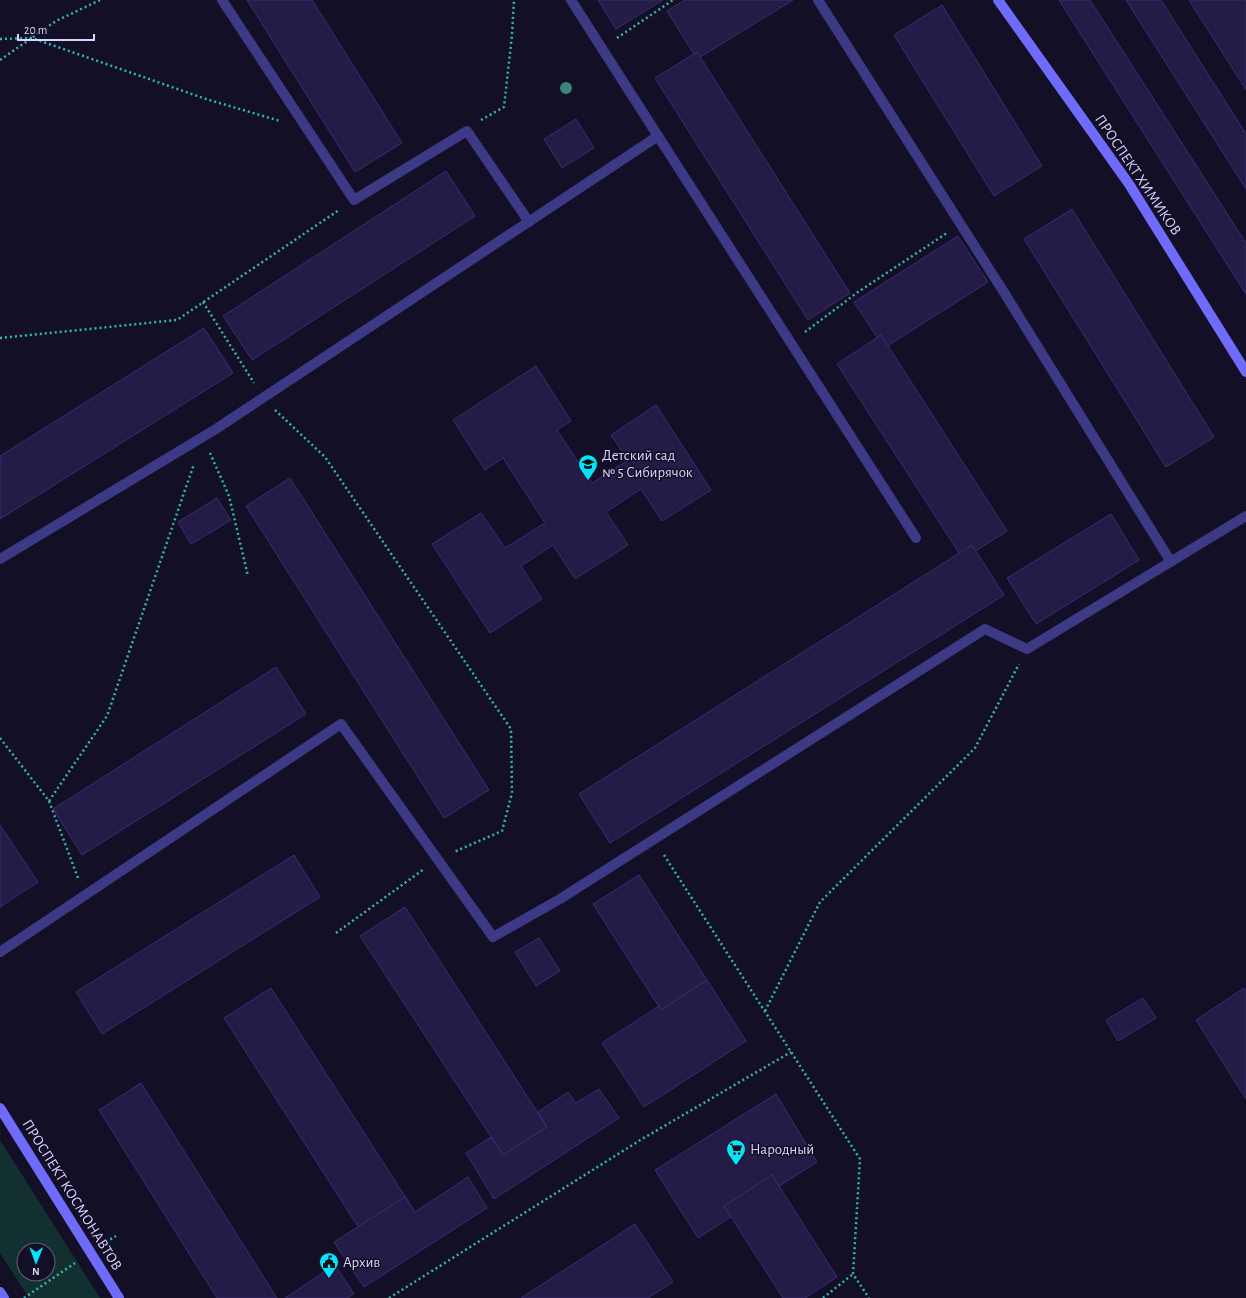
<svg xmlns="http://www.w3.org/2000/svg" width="1246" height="1298" font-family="'Alegreya Sans',sans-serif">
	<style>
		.green { fill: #12302f; fill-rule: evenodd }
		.building { fill: #241b47; stroke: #3b2d73 }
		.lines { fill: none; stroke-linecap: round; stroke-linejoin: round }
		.path { stroke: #2fb8b0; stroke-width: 2.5; stroke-dasharray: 2 3; stroke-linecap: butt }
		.street { stroke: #3d3a85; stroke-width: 10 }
		.secondary { stroke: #6f6bff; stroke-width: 10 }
		.tree { fill: #3d827b }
		.labels { text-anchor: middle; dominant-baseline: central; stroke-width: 3; stroke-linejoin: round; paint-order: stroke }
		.street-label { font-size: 15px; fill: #d9d4ff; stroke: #130f26 }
		.poi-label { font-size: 15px; fill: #d9d4ff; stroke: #130f26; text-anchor: start }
	</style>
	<rect width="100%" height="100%" fill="#130f26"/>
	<path class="green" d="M0 1140 100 1298H29L0 1253ZM24 1250H48V1274H24Z"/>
	<g class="building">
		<path d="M247 0H312L402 143 355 172Z"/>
		<path d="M598 0H663L616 29Z"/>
		<path d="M685 0H793L697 59 667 11Z"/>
		<path d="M1059 0H1090L1246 243V294Z"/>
		<path d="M1126 0H1161L1246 134V189Z"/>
		<path d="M1189 0H1246V90Z"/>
		<path d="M942 5 1042 166 994 196 894 35Z"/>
		<path d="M697 52 850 293 808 320 655 78Z"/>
		<path d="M576 119 594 148 562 168 544 139Z"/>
		<path d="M446 171 475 216 252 360 223 316Z"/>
		<path d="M1072 209 1214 437 1166 467 1024 239Z"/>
		<path d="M958 236 988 282 884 348 854 302Z"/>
		<path d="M204 328 233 373 0 519V456Z"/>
		<path d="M881 335 1007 531 963 559 837 364Z"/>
		<path d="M536 366 571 421 557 430 592 483 628 460 611 435 656 405 711 490 662 521 641 489 606 512 628 545 575 579 553 545 521 566 542 599 490 633 432 544 481 513 505 548 545 523 503 458 485 470 453 420Z"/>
		<path d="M290 478 489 790 444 818 246 506Z"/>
		<path d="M217 498 231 520 191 544 178 522Z"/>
		<path d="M1111 514 1139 560 1036 624 1007 578Z"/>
		<path d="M972 545 1004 595 610 843 579 794Z"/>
		<path d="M276 667 306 714 82 855 53 809Z"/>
		<path d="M0 825 38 882 0 907Z"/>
		<path d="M294 855 320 897 102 1034 76 992Z"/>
		<path d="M639 875 707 980 661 1010 593 904Z"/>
		<path d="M405 907 547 1127 503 1155 360 936Z"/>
		<path d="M539 938 560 971 536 986 515 952Z"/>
		<path d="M707 980 746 1041 644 1107 602 1043 659 1006 661 1010Z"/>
		<path d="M271 988 415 1212 368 1242 224 1018Z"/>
		<path d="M1244 988 1246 991V1099L1196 1020Z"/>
		<path d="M1143 998 1156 1018 1118 1041 1106 1020Z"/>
		<path d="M141 1083 277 1298H217L99 1110Z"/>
		<path d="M599 1089 619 1118 494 1199 466 1153 491 1137 503 1155 547 1127 538 1112 568 1092 576 1103Z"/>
		<path d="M776 1094 817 1162 698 1238 655 1170Z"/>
		<path d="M772 1175 837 1277 805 1298H783L724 1206Z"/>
		<path d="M468 1177 487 1208 364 1287 334 1242 405 1197 415 1212Z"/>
		<path d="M635 1224 673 1282 648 1298H521Z"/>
		<path d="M335 1265 354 1294 347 1298H285Z"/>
	</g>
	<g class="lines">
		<g class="path">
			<path d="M617 38 673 0"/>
			<path d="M0 39 32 38 206 99 280 121"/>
			<path d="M0 60 56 21 100 0"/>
			<path d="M481 120 504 107 512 35 514 0"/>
			<path d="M203 302 254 383"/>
			<path d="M805 332 858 292 947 233"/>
			<path d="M0 338 177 320 339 210"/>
			<path d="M275 410 325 457 511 729 512 793 502 831 454 852"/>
			<path d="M210 453 229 496 248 576"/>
			<path d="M0 738 49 801 78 878"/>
			<path d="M49 801 107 716 194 464"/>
			<path d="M664 855 860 1159 853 1274 869 1298"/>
			<path d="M336 933 424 869"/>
			<path d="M765 1011 820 902 975 748 1019 664"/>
			<path d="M106 1242 116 1236"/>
			<path d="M24 1298 75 1263"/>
			<path d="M389 1298 642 1139 791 1052"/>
			<path d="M823 1298 853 1274"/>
		</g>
		<g class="street">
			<path d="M222 0 354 200 467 131 529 222"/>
			<path d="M571 0 658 136"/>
			<path d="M818 0 1005 294 1171 562"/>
			<path d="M0 559 216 429 658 136 916 538"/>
			<path d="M0 952 341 724 493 937 560 899 985 629 1027 649 1246 516"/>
		</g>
		<g class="secondary">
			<path d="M998 0 1129 184 1246 372"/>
			<path d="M0 1108 119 1298"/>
			<path d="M0 1292 4 1298"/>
		</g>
	</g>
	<circle class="tree" cx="566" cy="88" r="6"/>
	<defs>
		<g id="school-pin" transform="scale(1)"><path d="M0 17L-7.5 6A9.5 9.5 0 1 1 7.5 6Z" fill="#00e5ff" stroke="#130f26"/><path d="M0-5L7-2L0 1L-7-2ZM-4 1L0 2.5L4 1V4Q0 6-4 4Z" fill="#111"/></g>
		<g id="supermarket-pin" transform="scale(1)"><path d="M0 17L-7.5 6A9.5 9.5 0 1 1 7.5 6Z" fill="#00e5ff" stroke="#130f26"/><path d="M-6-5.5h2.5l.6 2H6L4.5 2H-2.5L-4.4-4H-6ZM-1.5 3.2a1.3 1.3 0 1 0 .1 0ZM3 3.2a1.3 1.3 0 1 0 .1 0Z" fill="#111"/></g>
		<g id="civic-pin" transform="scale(1)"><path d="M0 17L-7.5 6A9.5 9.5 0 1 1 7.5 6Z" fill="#00e5ff" stroke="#130f26"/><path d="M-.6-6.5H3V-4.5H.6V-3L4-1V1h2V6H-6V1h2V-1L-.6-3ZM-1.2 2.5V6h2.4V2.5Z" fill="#111"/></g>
	</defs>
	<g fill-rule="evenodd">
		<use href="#school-pin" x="588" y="464"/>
		<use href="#supermarket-pin" x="736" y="1149"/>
		<use href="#civic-pin" x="329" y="1262"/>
	</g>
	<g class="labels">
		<g class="street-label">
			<text transform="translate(1138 175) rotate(56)">ПРОСПЕКТ ХИМИКОВ</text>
			<text transform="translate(72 1195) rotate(58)">ПРОСПЕКТ КОСМОНАВТОВ</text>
		</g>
		<g class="poi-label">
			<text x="602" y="455">Детский сад<tspan x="602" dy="17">№ 5 Сибирячок</tspan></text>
			<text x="750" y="1149">Народный</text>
			<text x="343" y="1262">Архив</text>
		</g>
	</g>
	<g transform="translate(36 1262) rotate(181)"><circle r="19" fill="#130f26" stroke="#625e7d"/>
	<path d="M0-3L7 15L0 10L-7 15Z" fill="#00e5ff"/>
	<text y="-6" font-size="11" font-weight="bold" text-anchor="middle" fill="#d9d4ff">N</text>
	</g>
	<path d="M18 34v6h76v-6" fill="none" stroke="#d9d4ff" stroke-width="2"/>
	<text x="24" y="34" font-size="12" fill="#d9d4ff" stroke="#130f26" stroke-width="3" paint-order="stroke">20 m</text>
</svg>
